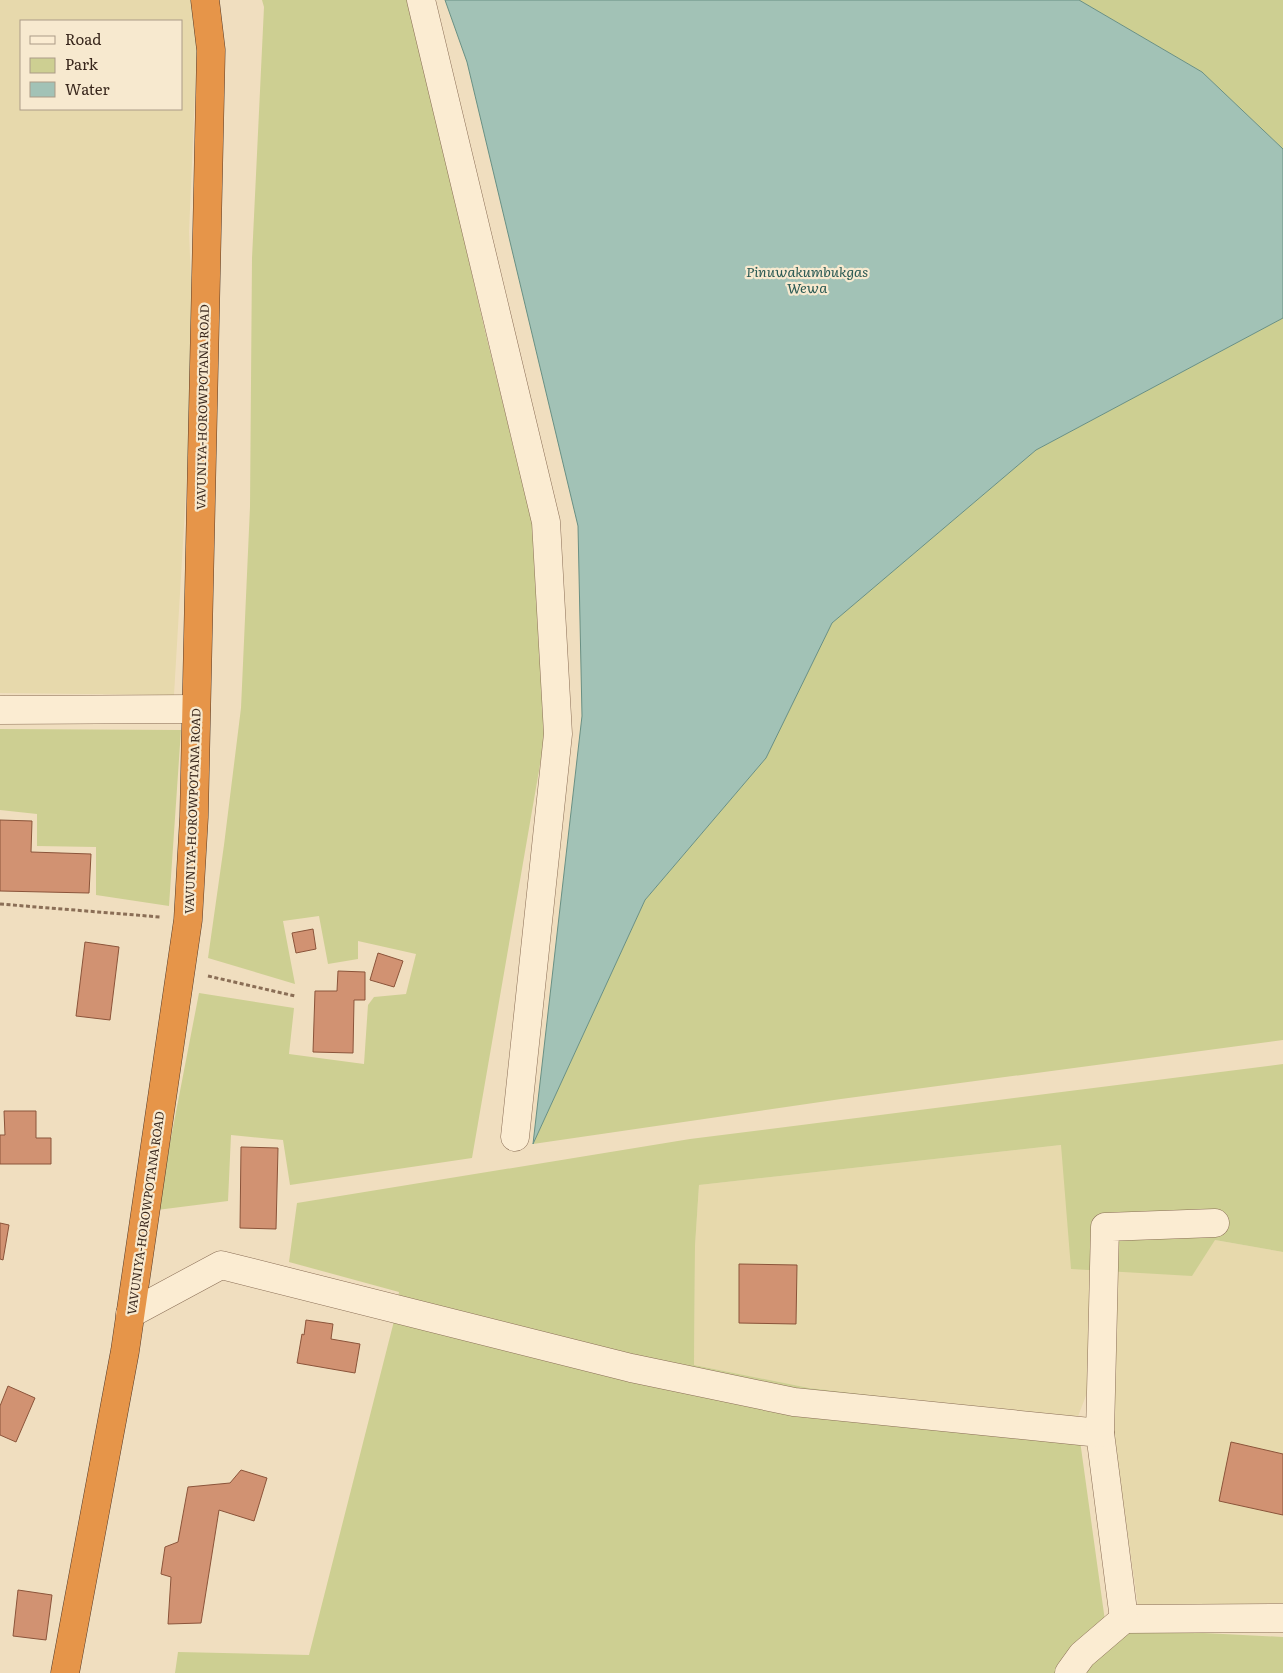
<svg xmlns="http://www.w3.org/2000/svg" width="1283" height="1673" font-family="Literata,serif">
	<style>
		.farmland { fill: #e7d9ac; fill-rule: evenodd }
		.green { fill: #cdcf92 }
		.water { fill: #a2c2b6; stroke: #699084 }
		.building { fill: #d19272; stroke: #8b543a }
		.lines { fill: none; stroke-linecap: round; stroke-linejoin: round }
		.minor-casing { stroke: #8a6e56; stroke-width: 29 }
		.highway-casing { stroke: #573c2b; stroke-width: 29 }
		.path { stroke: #8a6e56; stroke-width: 3; stroke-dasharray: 4 2.5; stroke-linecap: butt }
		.minor { stroke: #fbecd2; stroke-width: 28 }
		.highway { stroke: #e69549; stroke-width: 28 }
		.labels { text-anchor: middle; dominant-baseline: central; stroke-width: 4.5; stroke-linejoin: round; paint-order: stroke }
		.street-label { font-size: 12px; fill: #39271c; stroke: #f7e9cf }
		.water-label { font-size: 14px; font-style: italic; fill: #2a5953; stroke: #f7e9cf }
	</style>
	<rect width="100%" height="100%" fill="#f0debf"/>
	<g class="farmland">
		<path d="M0 0H199L189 232 194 356 174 695 0 693ZM21 21H181V109H21Z"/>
		<path d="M1061 1145 1215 1240 1283 1252V1603L1138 1606 1102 1354 1077 1419 809 1388 694 1365 695 1246 699 1185Z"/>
	</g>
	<g class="green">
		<path d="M262 0H409L485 331 532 522 546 730 472 1158 290 1185 283 1140 231 1135 228 1201 157 1210 199 993 294 1008 289 1054 364 1064 368 1005 374 997 406 994 416 954 358 941V959L328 964 319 916 283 921 295 984 208 958 224 845 241 708 250 507 252 258 264 7Z"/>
		<path d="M1079 0H1283V149L1202 72Z"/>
		<path d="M1283 318V1040L841 1099 533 1144 645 900 766 758 832 623 1036 450Z"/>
		<path d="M0 729 181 730 169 906 96 895V847L37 846V814L0 810Z"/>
		<path d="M1283 1064V1252L1215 1240 1192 1276 1071 1269 1061 1145 699 1185 695 1246 694 1365 809 1388 1077 1419 1106 1628 1283 1637V1673H175L178 1652 309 1655 394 1321 399 1292 289 1262 297 1203 690 1139Z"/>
	</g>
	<path class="water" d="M445 0H1079L1202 72 1283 149V318L1036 450 832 623 766 758 645 900 533 1144 582 716 578 526 467 62Z"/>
	<g class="building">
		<path d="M0 820 32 821 31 852 91 854 89 893 0 891Z"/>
		<path d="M313 929 316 949 296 953 292 933Z"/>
		<path d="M85 942 119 947 110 1020 76 1016Z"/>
		<path d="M378 953 403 961 394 987 370 980Z"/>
		<path d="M338 971 365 972V1000H354L353 1053 313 1052 315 991H337Z"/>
		<path d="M4 1111H36V1138H51V1164H0V1135H5Z"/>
		<path d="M241 1147 278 1148 276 1229 240 1228Z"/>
		<path d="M0 1223 9 1225 3 1260 0 1259Z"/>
		<path d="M739 1264 797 1265 796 1324 739 1323Z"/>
		<path d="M306 1320 333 1324 331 1339 360 1344 355 1373 297 1363 302 1334 304 1335Z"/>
		<path d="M8 1386 35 1398 16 1442 0 1435V1406Z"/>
		<path d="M1231 1442 1283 1454V1515L1219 1501Z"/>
		<path d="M241 1470 267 1478 254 1521 219 1510 201 1623 168 1624 171 1577 161 1574 165 1547 178 1542 188 1487 230 1483Z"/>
		<path d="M18 1590 52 1595 46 1640 13 1636Z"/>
	</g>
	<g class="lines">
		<g class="minor-casing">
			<g id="minor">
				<path d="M421 0 546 522 558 734 515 1137"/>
				<path d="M0 710 196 709"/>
				<path d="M130 1314 221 1265 631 1368 794 1402 1100 1433 1124 1619 1283 1618"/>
				<path d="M1100 1433 1105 1227 1215 1223"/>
				<path d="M1069 1673 1082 1655 1124 1619"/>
			</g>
		</g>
		<g class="highway-casing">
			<path id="highway" d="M65 1673 125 1351 188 920 194 817 211 50 205 0"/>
		</g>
		<g class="path">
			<path d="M0 904 160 917"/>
			<path d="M208 976 295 996"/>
		</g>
		<use href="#minor" class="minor"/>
		<use href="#highway" class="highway"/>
	</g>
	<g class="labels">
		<g class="street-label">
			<text transform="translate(202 407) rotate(-89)">VAVUNIYA-HOROWPOTANA ROAD</text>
			<text transform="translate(192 811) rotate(-88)">VAVUNIYA-HOROWPOTANA ROAD</text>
			<text transform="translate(145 1213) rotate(-82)">VAVUNIYA-HOROWPOTANA ROAD</text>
		</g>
		<g class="water-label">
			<text x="807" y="271">Pinuwakumbukgas<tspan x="807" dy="16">Wewa</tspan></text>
		</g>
	</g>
	<rect x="20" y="20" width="162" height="90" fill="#f7e9cf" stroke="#ab9b87"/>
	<rect x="30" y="36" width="25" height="8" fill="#fbecd2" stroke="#ab9b87"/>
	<text x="65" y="45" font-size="15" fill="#39271c">Road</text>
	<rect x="30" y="58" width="25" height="15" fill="#cdcf92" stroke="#ab9b87"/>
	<text x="65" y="70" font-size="15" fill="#39271c">Park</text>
	<rect x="30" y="82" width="25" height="15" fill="#a2c2b6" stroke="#ab9b87"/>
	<text x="65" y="95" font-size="15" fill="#39271c">Water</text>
</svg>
